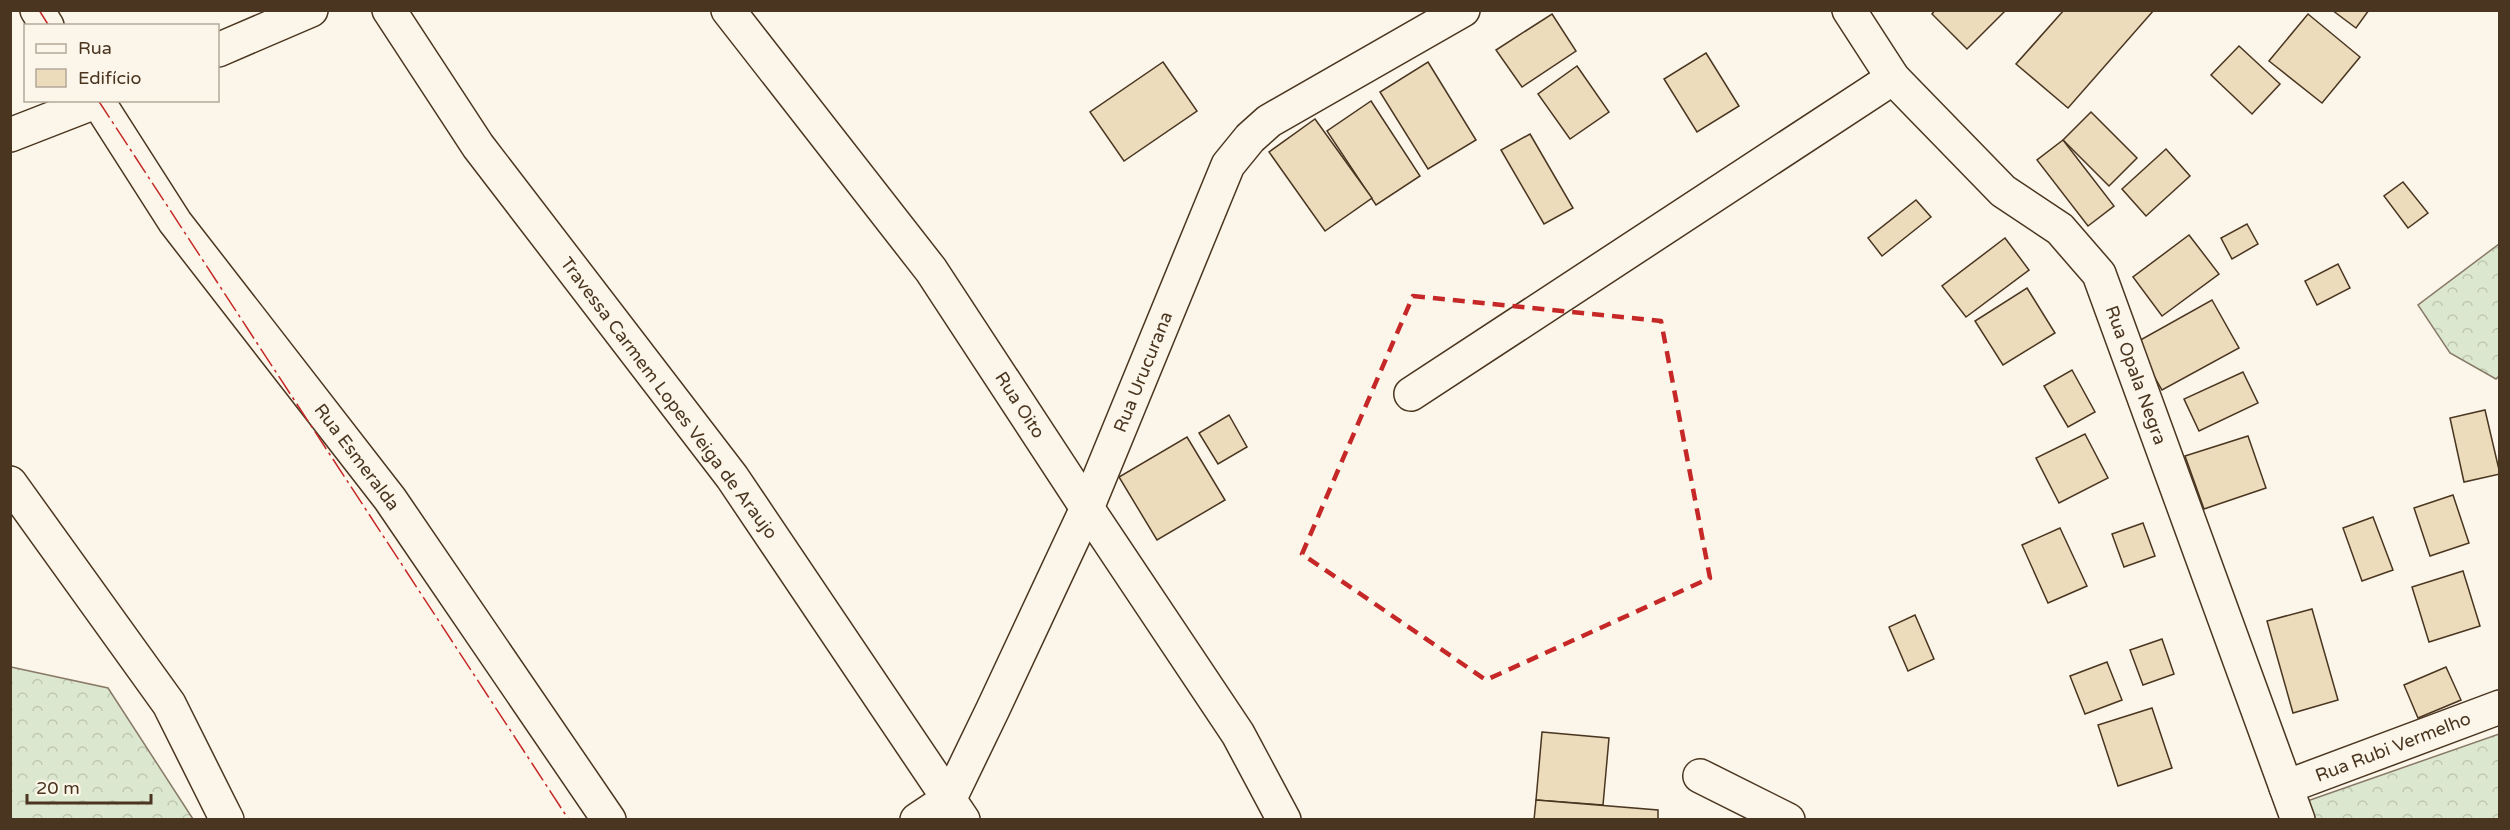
<svg xmlns="http://www.w3.org/2000/svg" width="2510" height="830" font-family="'Varela Round',sans-serif">
	<style>
		.forest { fill: url(#forest-crowns); stroke: #887966; stroke-width: 1.5 }
		.building { fill: #ecdcbc; stroke: #4a3520; stroke-width: 1.5 }
		.lines { fill: none; stroke-linecap: round; stroke-linejoin: round }
		.street-casing { stroke: #4a3520; stroke-width: 36 }
		.street { stroke: #fbf6e9; stroke-width: 33 }
		.power { stroke: #c62828; stroke-width: 1.5; stroke-dasharray: 21 4.5 3 4.5; stroke-linecap: butt }
		.marked { fill: none; stroke: #c62828; stroke-width: 4.5; stroke-dasharray: 12 8; stroke-linejoin: round }
		.labels { text-anchor: middle; dominant-baseline: central; stroke-width: 4.5; stroke-linejoin: round; paint-order: stroke }
		.street-label { font-size: 18px; fill: #4a3520; stroke: #fbf6e9 }
	</style>
	<defs>
		<pattern id="forest-crowns" width="20" height="18" patternUnits="userSpaceOnUse" patternTransform="scale(1.5)"><rect width="20" height="18" fill="#dce7d0"/><path d="M2 6a3 3 0 1 1 6 0M12 15a3 3 0 1 1 6 0" fill="none" stroke="#bec7b2"/></pattern>
	</defs>
	<rect width="100%" height="100%" fill="#fbf6e9"/>
	<g class="forest">
		<path d="M2499 244 2500 375 2496 379 2450 353 2418 305Z"/>
		<path d="M11 667 108 688 193 819H11Z"/>
		<path d="M2499 734V819H2298L2293 806Z"/>
	</g>
	<g class="building">
		<path d="M1935 10H2006L1967 49 1932 14Z"/>
		<path d="M2064 10H2154L2068 108 2016 64Z"/>
		<path d="M2332 10H2369L2356 28Z"/>
		<path d="M1552 14 1576 51 1522 87 1496 50Z"/>
		<path d="M2308 14 2360 57 2322 103 2269 61Z"/>
		<path d="M2239 46 2280 84 2252 114 2211 75Z"/>
		<path d="M1706 53 1739 106 1697 132 1664 79Z"/>
		<path d="M1163 62 1197 111 1124 161 1090 112Z"/>
		<path d="M1428 62 1476 140 1428 169 1380 92Z"/>
		<path d="M1577 66 1609 112 1570 139 1538 94Z"/>
		<path d="M1371 101 1420 176 1376 205 1327 131Z"/>
		<path d="M2091 112 2137 158 2109 186 2063 140Z"/>
		<path d="M1315 119 1372 198 1325 231 1269 152Z"/>
		<path d="M1530 134 1573 208 1544 224 1501 150Z"/>
		<path d="M2063 140 2114 206 2088 226 2037 160Z"/>
		<path d="M2166 149 2190 176 2146 216 2122 189Z"/>
		<path d="M2403 182 2428 213 2408 228 2384 196Z"/>
		<path d="M1916 200 1931 217 1882 256 1868 238Z"/>
		<path d="M2247 224 2258 244 2232 259 2221 238Z"/>
		<path d="M2189 235 2219 274 2162 316 2133 277Z"/>
		<path d="M2005 238 2029 270 1966 317 1942 286Z"/>
		<path d="M2338 264 2350 288 2317 305 2305 281Z"/>
		<path d="M2027 288 2055 333 2003 365 1975 321Z"/>
		<path d="M2212 300 2239 348 2162 390 2135 343Z"/>
		<path d="M2072 370 2095 412 2068 427 2044 386Z"/>
		<path d="M2243 372 2258 403 2199 431 2184 399Z"/>
		<path d="M2485 410 2500 474 2464 482 2450 418Z"/>
		<path d="M1229 415 1247 447 1218 464 1199 433Z"/>
		<path d="M2085 434 2108 478 2059 503 2036 458Z"/>
		<path d="M2248 436 2266 488 2204 509 2185 456Z"/>
		<path d="M1187 437 1225 500 1157 540 1119 477Z"/>
		<path d="M2453 495 2469 543 2430 556 2414 508Z"/>
		<path d="M2373 517 2393 570 2362 581 2343 528Z"/>
		<path d="M2143 523 2155 556 2124 567 2112 534Z"/>
		<path d="M2060 528 2087 586 2048 603 2022 545Z"/>
		<path d="M2463 571 2480 626 2429 642 2412 587Z"/>
		<path d="M2312 609 2338 700 2293 713 2267 621Z"/>
		<path d="M1915 615 1934 659 1908 671 1889 627Z"/>
		<path d="M2162 639 2174 674 2143 685 2130 650Z"/>
		<path d="M2107 662 2122 700 2085 714 2070 676Z"/>
		<path d="M2446 667 2461 700 2418 718 2404 685Z"/>
		<path d="M2152 708 2172 768 2118 786 2098 725Z"/>
		<path d="M1542 732 1609 738 1603 805 1536 800Z"/>
		<path d="M1536 800 1658 810V820H1534Z"/>
	</g>
	<g class="lines">
		<g class="street-casing">
			<g id="street">
				<path d="M37 10 47 26"/>
				<path d="M389 10 478 146 732 477 963 820"/>
				<path d="M728 10 931 270 1087 508 1238 734 1284 820"/>
				<path d="M1849 10 1893 78 2003 191 2060 229 2099 274 2298 820"/>
				<path d="M218 50 311 10"/>
				<path d="M97 100 175 222 390 499 609 820"/>
				<path d="M10 135 100 100"/>
				<path d="M1411 394 1893 78"/>
				<path d="M10 483 169 704 227 820"/>
				<path d="M1700 776 1788 820"/>
				<path d="M2286 787 2500 707"/>
				<path d="M917 820 950 798 993 709 1087 508 1228 165 1250 138 1269 121 1463 10"/>
			</g>
		</g>
		<use href="#street" class="street"/>
		<g class="power">
			<path d="M39 10 49 26"/>
			<path d="M98 100 569 820"/>
		</g>
	</g>
	<path class="marked" d="M1413 296 1661 321 1710 578 1486 680 1302 554Z"/>
	<g class="labels">
		<g class="street-label">
			<text transform="translate(1143 372) rotate(-68)">Rua Urucurana</text>
			<text transform="translate(2136 375) rotate(70)">Rua Opala Negra</text>
			<text transform="translate(669 398) rotate(53)">Travessa Carmem Lopes Veiga de Araujo</text>
			<text transform="translate(1020 405) rotate(57)">Rua Oito</text>
			<text transform="translate(357 457) rotate(53)">Rua Esmeralda</text>
			<text transform="translate(2393 747) rotate(-21)">Rua Rubi Vermelho</text>
		</g>
	</g>
	<rect width="2510" height="830" fill="none" stroke="#4a3520" stroke-width="24"/>
	<rect x="24" y="24" width="195" height="78" fill="#fbf6e9" stroke="#b4a999" stroke-width="1.5"/>
	<rect x="36" y="44" width="30" height="9" fill="#fbf6e9" stroke="#b4a999" stroke-width="1.5"/>
	<text x="78" y="54" font-size="18" fill="#4a3520">Rua</text>
	<rect x="36" y="69" width="30" height="18" fill="#ecdcbc" stroke="#b4a999" stroke-width="1.5"/>
	<text x="78" y="84" font-size="18" fill="#4a3520">Edifício</text>
	<path d="M27 794v9h124v-9" fill="none" stroke="#4a3520" stroke-width="3"/>
	<text x="36" y="794" font-size="18" fill="#4a3520" stroke="#fbf6e9" stroke-width="4.5" paint-order="stroke">20 m</text>
</svg>
